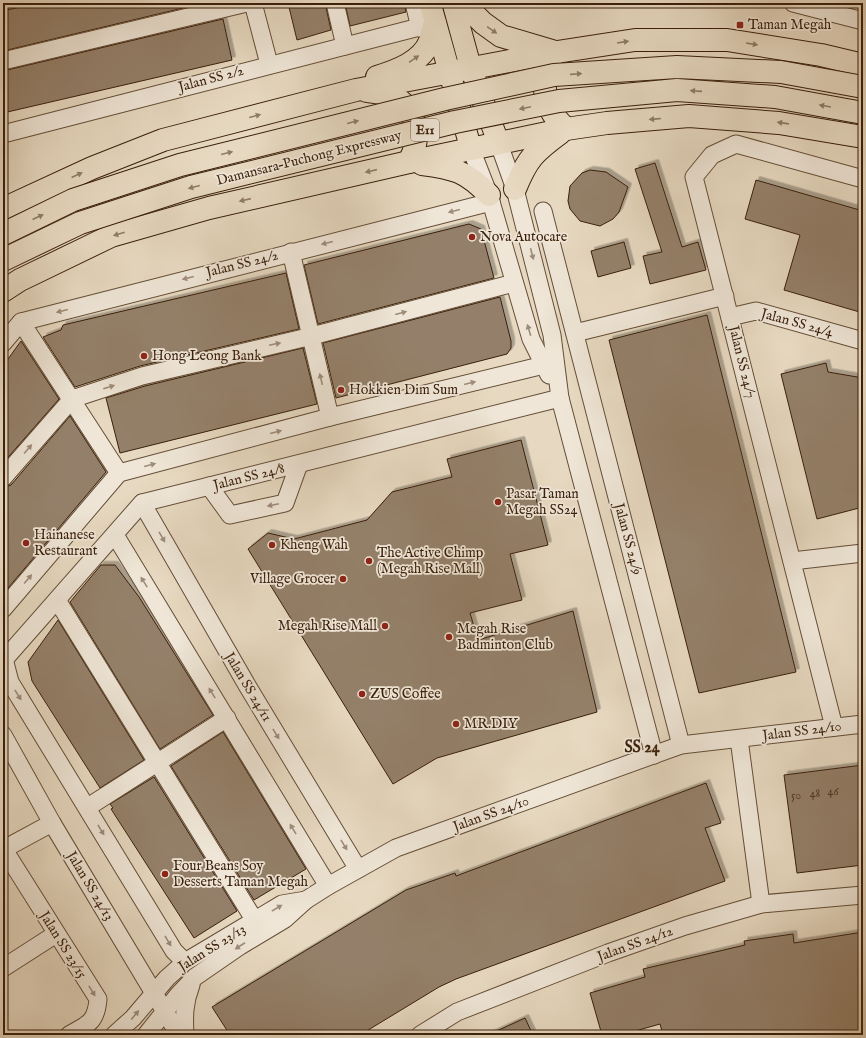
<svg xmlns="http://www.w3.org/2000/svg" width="866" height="1038" font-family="'IM FELL English',serif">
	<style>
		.building { fill: #94806a; stroke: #3a1f0b; filter: url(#shadow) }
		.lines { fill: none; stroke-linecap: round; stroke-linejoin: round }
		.minor-casing { stroke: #654e38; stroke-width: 19 }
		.major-casing { stroke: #3a1f0b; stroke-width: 23 }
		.highway-casing { stroke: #3a1f0b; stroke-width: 24 }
		.minor { stroke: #efe6d7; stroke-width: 17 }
		.major { stroke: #e7d9c1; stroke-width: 21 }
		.highway { stroke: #e7d9c1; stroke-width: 22 }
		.highway-bridge-casing { stroke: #3a1f0b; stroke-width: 24; stroke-linecap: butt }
		.highway-bridge { stroke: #e7d9c1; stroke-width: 22 }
		.oneway { fill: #907c66 }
		.oneway2 { fill: #9e8c7b }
		.poi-dot { fill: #8f2418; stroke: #efe6d7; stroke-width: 1.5 }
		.labels { text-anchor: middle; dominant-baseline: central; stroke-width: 3.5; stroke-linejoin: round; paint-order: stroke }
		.number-label { font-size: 12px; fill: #503723 }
		.shield { fill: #efe6d7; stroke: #705b48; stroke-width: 1 }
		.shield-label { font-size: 13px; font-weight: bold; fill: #3a1f0b }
		.poi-label { font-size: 14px; fill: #3a1f0b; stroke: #efe6d7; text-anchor: start }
		.street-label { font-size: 14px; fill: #3a1f0b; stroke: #efe6d7 }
		.quarter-label { font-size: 16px; font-weight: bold; fill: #3a1f0b; stroke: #efe6d7 }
	</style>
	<defs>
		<filter id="shadow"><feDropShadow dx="3.5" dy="-3.5" stdDeviation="0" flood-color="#0004"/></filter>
	</defs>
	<rect width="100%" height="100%" fill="#e7d9c1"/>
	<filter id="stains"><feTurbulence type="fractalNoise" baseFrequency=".005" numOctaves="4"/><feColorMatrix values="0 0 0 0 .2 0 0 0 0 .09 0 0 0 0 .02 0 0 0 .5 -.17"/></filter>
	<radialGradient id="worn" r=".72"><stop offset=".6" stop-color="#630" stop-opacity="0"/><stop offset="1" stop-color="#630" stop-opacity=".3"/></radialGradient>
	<g class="building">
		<path d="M37 3H204L3 51V11Z"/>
		<path d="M288 3H325L331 30 297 40Z"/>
		<path d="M345 3H404L406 12 350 26Z"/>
		<path d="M223 19 232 60 3 113V71Z"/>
		<path d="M655 163 682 247 698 242 706 270 650 284 643 256 662 252 635 169Z"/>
		<path d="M590 170 606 172 628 187 619 212 613 219 600 226 580 221 570 209 568 201 570 186 582 173Z"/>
		<path d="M756 180 863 211V313L784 290 800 235 745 219Z"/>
		<path d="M469 224 481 229 494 278 318 324 304 265Z"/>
		<path d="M624 242 631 268 598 277 591 251Z"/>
		<path d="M286 273 299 329 140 366 75 387 43 337 61 330 63 325Z"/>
		<path d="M500 297 511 341V348L507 354 336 398 323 343Z"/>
		<path d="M707 315 796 672 699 693 609 340Z"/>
		<path d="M21 341 59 399 3 463V366Z"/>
		<path d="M303 348 317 404 120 453 106 398 145 386Z"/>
		<path d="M826 363 828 372 863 378V507L817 519 781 374Z"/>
		<path d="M70 416 106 472 3 594V488L11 485Z"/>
		<path d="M521 440 548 545 510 554 522 600 470 613 478 640 573 611 597 712 437 758 393 784 248 549 268 533 294 539 367 520 392 492 452 477 447 459Z"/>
		<path d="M101 565H115L139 597 213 715 160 749 70 602Z"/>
		<path d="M58 620 144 760 100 788 32 681 28 662Z"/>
		<path d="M223 732 306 869 254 900 171 766Z"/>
		<path d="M863 765V865L797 873 784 775Z"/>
		<path d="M154 777 237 911 194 938 111 809 113 808 110 804Z"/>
		<path d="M706 783 721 823 705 828 725 881 456 979 439 987 360 1035H230L212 1007 406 890 455 873 456 876Z"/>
		<path d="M863 932V1035H663L660 1024 621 1035H602L590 993 645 977 643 969 745 945 744 941 793 934 794 943Z"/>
		<path d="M525 1018 533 1035H488Z"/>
	</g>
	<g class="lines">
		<g class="minor-casing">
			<g id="minor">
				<path d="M253 3 269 64"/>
				<path d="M335 3 345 46"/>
				<path d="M414 3 420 28"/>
				<path d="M793 3 863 21"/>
				<path d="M3 61 247 3"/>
				<path d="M3 134 435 23"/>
				<path d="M499 144 515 189 552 335 560 398 654 755"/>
				<path d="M471 149 489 195 531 339 549 375"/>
				<path d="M543 211 681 745"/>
				<path d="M291 252 330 417"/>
				<path d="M730 317 756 311 863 341"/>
				<path d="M21 322 119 473"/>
				<path d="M575 333 725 296"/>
				<path d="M3 343 21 322 491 202"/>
				<path d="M3 478 72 399 142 376 312 336 514 283"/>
				<path d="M209 486 230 515 285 503 299 464"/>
				<path d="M142 503 248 687 358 869"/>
				<path d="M115 535 328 886"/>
				<path d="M792 561 863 553"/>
				<path d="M57 600 255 921"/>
				<path d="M3 609 119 473 330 417 544 365"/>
				<path d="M4 659 10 682 174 951 185 962"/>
				<path d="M3 661 142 503 560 398"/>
				<path d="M834 727 694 177 712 155 736 144 863 179"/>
				<path d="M3 735 52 823 179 1035"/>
				<path d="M739 739 761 904"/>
				<path d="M88 807 227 718"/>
				<path d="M3 848 98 999C96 1023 88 1024 69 1035"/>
				<path d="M4 849 52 823"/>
				<path d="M3 968 56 934"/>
				<path d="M114 1035 133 1018 167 978 185 962 282 904 306 900"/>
				<path d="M146 1035 178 995 195 977 240 946 285 919 306 900 328 886 396 848 681 745 863 724"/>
				<path d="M185 1035C184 1016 184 1003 191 985"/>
				<path d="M420 1035 457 1012 608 953 685 926 761 904 863 895"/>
			</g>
		</g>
		<g class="major-casing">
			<g id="major">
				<path d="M430 3 471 149"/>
				<path d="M453 3 471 69 499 144"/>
			</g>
		</g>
		<g class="highway-casing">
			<g id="highway">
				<path d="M463 3 483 23 501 36 552 51"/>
				<path d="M551 60C539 86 545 110 566 129"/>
				<path d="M377 77C396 71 422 62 430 41 432 35 433 29 435 23"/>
				<path d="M367 91C373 92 379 92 385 94 416 101 423 137 409 162"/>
				<path d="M422 164C454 168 466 171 489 195"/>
				<path d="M515 189C527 159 534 152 560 133"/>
				<path d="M3 209 92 168 163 140 356 90 557 52 635 40H727L821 55 863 65"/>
				<path d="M3 291 20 280 111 236 209 208 409 162 566 129 607 123 689 116 779 123 863 137"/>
			</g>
		</g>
		<use href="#minor" class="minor"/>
		<use href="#major" class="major"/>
		<use href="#highway" class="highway"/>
		<g class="highway-bridge-casing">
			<g id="highway-bridge">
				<path d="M3 234 73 200 180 165 445 99 554 75 677 67 781 72 863 87"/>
				<path d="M3 260 80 223 191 187 455 122 559 101 677 90 775 97 863 113"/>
			</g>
		</g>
		<use href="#highway-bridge" class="highway-bridge"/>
	</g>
	<defs><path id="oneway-solid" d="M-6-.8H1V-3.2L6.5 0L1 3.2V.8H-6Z"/></defs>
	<g class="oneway">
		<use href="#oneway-solid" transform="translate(492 30) rotate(35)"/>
		<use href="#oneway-solid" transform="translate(623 42) rotate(-9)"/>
		<use href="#oneway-solid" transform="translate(752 44) rotate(9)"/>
		<use href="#oneway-solid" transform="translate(414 59) rotate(-34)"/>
		<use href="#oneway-solid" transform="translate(576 74) rotate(-4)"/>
		<use href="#oneway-solid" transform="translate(696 91) rotate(-176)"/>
		<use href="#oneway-solid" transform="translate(825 106) rotate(-170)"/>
		<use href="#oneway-solid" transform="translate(525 108) rotate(168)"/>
		<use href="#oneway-solid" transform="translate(255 116) rotate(-15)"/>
		<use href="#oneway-solid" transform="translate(655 119) rotate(175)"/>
		<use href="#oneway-solid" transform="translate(353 122) rotate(-14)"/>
		<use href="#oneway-solid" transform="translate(783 123) rotate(-172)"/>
		<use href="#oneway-solid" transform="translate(227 153) rotate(-14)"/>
		<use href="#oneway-solid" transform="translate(371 171) rotate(167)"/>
		<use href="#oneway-solid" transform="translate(77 175) rotate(-25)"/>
		<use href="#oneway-solid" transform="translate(194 187) rotate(165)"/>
		<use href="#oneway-solid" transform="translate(245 200) rotate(167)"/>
		<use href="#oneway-solid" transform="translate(38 217) rotate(-25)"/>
		<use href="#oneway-solid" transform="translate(119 234) rotate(164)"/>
	</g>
	<g class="oneway2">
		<use href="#oneway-solid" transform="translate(454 211) rotate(166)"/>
		<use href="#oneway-solid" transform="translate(327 243) rotate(166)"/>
		<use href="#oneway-solid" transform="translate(532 254) rotate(76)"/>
		<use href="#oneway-solid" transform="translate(188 278) rotate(166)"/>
		<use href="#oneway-solid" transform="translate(62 311) rotate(166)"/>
		<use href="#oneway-solid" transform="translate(401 313) rotate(-15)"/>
		<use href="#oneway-solid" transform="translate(529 330) rotate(-107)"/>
		<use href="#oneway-solid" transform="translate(275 344) rotate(-12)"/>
		<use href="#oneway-solid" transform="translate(321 379) rotate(-103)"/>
		<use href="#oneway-solid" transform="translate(470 383) rotate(-14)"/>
		<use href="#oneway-solid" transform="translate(109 387) rotate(-18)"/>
		<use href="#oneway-solid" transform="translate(276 432) rotate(-15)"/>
		<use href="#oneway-solid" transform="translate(28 449) rotate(-49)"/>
		<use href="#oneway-solid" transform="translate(150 465) rotate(-15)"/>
		<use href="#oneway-solid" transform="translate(273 505) rotate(168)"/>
		<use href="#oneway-solid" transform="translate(162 537) rotate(60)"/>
		<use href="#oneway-solid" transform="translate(28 579) rotate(-50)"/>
		<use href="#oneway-solid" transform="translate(144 582) rotate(-122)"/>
		<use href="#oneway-solid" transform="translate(212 693) rotate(-122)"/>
		<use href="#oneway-solid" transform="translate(18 695) rotate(58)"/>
		<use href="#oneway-solid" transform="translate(276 734) rotate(59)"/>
		<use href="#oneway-solid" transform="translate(293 829) rotate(-121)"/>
		<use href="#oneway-solid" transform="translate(101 830) rotate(59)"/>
		<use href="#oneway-solid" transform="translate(344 845) rotate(59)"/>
		<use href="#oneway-solid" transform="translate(277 908) rotate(-31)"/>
		<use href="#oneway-solid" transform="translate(168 941) rotate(59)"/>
		<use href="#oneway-solid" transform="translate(240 946) rotate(147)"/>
		<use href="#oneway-solid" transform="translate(92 991) rotate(58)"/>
		<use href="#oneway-solid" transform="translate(135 1015) rotate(-50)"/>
	</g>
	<g class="poi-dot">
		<rect x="736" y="21" width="8" height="8" rx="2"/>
		<circle cx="472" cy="237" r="4"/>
		<circle cx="144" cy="356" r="4"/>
		<circle cx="341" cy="390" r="4"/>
		<circle cx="498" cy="502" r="4"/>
		<circle cx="26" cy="543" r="4"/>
		<circle cx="272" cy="545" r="4"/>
		<circle cx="369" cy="561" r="4"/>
		<circle cx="343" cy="579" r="4"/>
		<circle cx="385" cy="626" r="4"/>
		<circle cx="449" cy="637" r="4"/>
		<circle cx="362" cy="694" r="4"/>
		<circle cx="456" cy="724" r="4"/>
		<circle cx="165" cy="874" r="4"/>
	</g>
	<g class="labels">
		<g class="number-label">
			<text x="833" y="791">46</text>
			<text x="815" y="793">48</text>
			<text x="796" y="795">50</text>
		</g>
		<rect class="shield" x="411" y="119" width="28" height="22" rx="3"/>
		<g class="shield-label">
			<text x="425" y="130">E11</text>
		</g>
		<g class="poi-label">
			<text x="748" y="25">Taman Megah</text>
			<text x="480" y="237">Nova Autocare</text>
			<text x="152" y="356">Hong Leong Bank</text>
			<text x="349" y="390">Hokkien Dim Sum</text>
			<text x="506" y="494">Pasar Taman<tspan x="506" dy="16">Megah SS24</tspan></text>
			<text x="34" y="535">Hainanese<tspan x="34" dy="16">Restaurant</tspan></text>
			<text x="280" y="545">Kheng Wah</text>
			<text x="377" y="553">The Active Chimp<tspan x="377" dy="16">(Megah Rise Mall)</tspan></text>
			<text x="335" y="579" text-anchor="end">Village Grocer</text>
			<text x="377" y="626" text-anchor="end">Megah Rise Mall</text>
			<text x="457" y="629">Megah Rise<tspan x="457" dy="16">Badminton Club</tspan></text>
			<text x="370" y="694">ZUS Coffee</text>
			<text x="464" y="724">MR.DIY</text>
			<text x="173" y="866">Four Beans Soy<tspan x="173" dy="16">Desserts Taman Megah</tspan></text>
		</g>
		<g class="street-label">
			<text transform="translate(211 79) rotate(-15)">Jalan SS 2/2</text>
			<text transform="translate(309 158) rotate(-14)">Damansara–Puchong Expressway</text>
			<text transform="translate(242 264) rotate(-14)">Jalan SS 24/2</text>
			<text transform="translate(797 323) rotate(15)">Jalan SS 24/4</text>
			<text transform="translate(742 362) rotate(76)">Jalan SS 24/7</text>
			<text transform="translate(249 477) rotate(-14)">Jalan SS 24/8</text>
			<text transform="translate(628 539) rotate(75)">Jalan SS 24/9</text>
			<text transform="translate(248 687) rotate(59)">Jalan SS 24/11</text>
			<text transform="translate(802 731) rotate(-7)">Jalan SS 24/10</text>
			<text transform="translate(491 814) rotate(-20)">Jalan SS 24/10</text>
			<text transform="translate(90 886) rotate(59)">Jalan SS 24/13</text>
			<text transform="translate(635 944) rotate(-20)">Jalan SS 24/12</text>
			<text transform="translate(63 945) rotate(58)">Jalan SS 23/15</text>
			<text transform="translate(212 948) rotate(-32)">Jalan SS 23/13</text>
		</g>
		<g class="quarter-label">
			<text x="642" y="748">SS 24</text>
		</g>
	</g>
	<rect width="866" height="1038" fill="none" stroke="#e7d9c1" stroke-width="16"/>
	<rect x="4" y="4" width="858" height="1030" fill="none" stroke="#3a1f0b" stroke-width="2"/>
	<rect x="8" y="8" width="850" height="1022" fill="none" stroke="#3a1f0b"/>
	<rect width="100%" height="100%" filter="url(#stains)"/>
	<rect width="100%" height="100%" fill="url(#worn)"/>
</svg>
